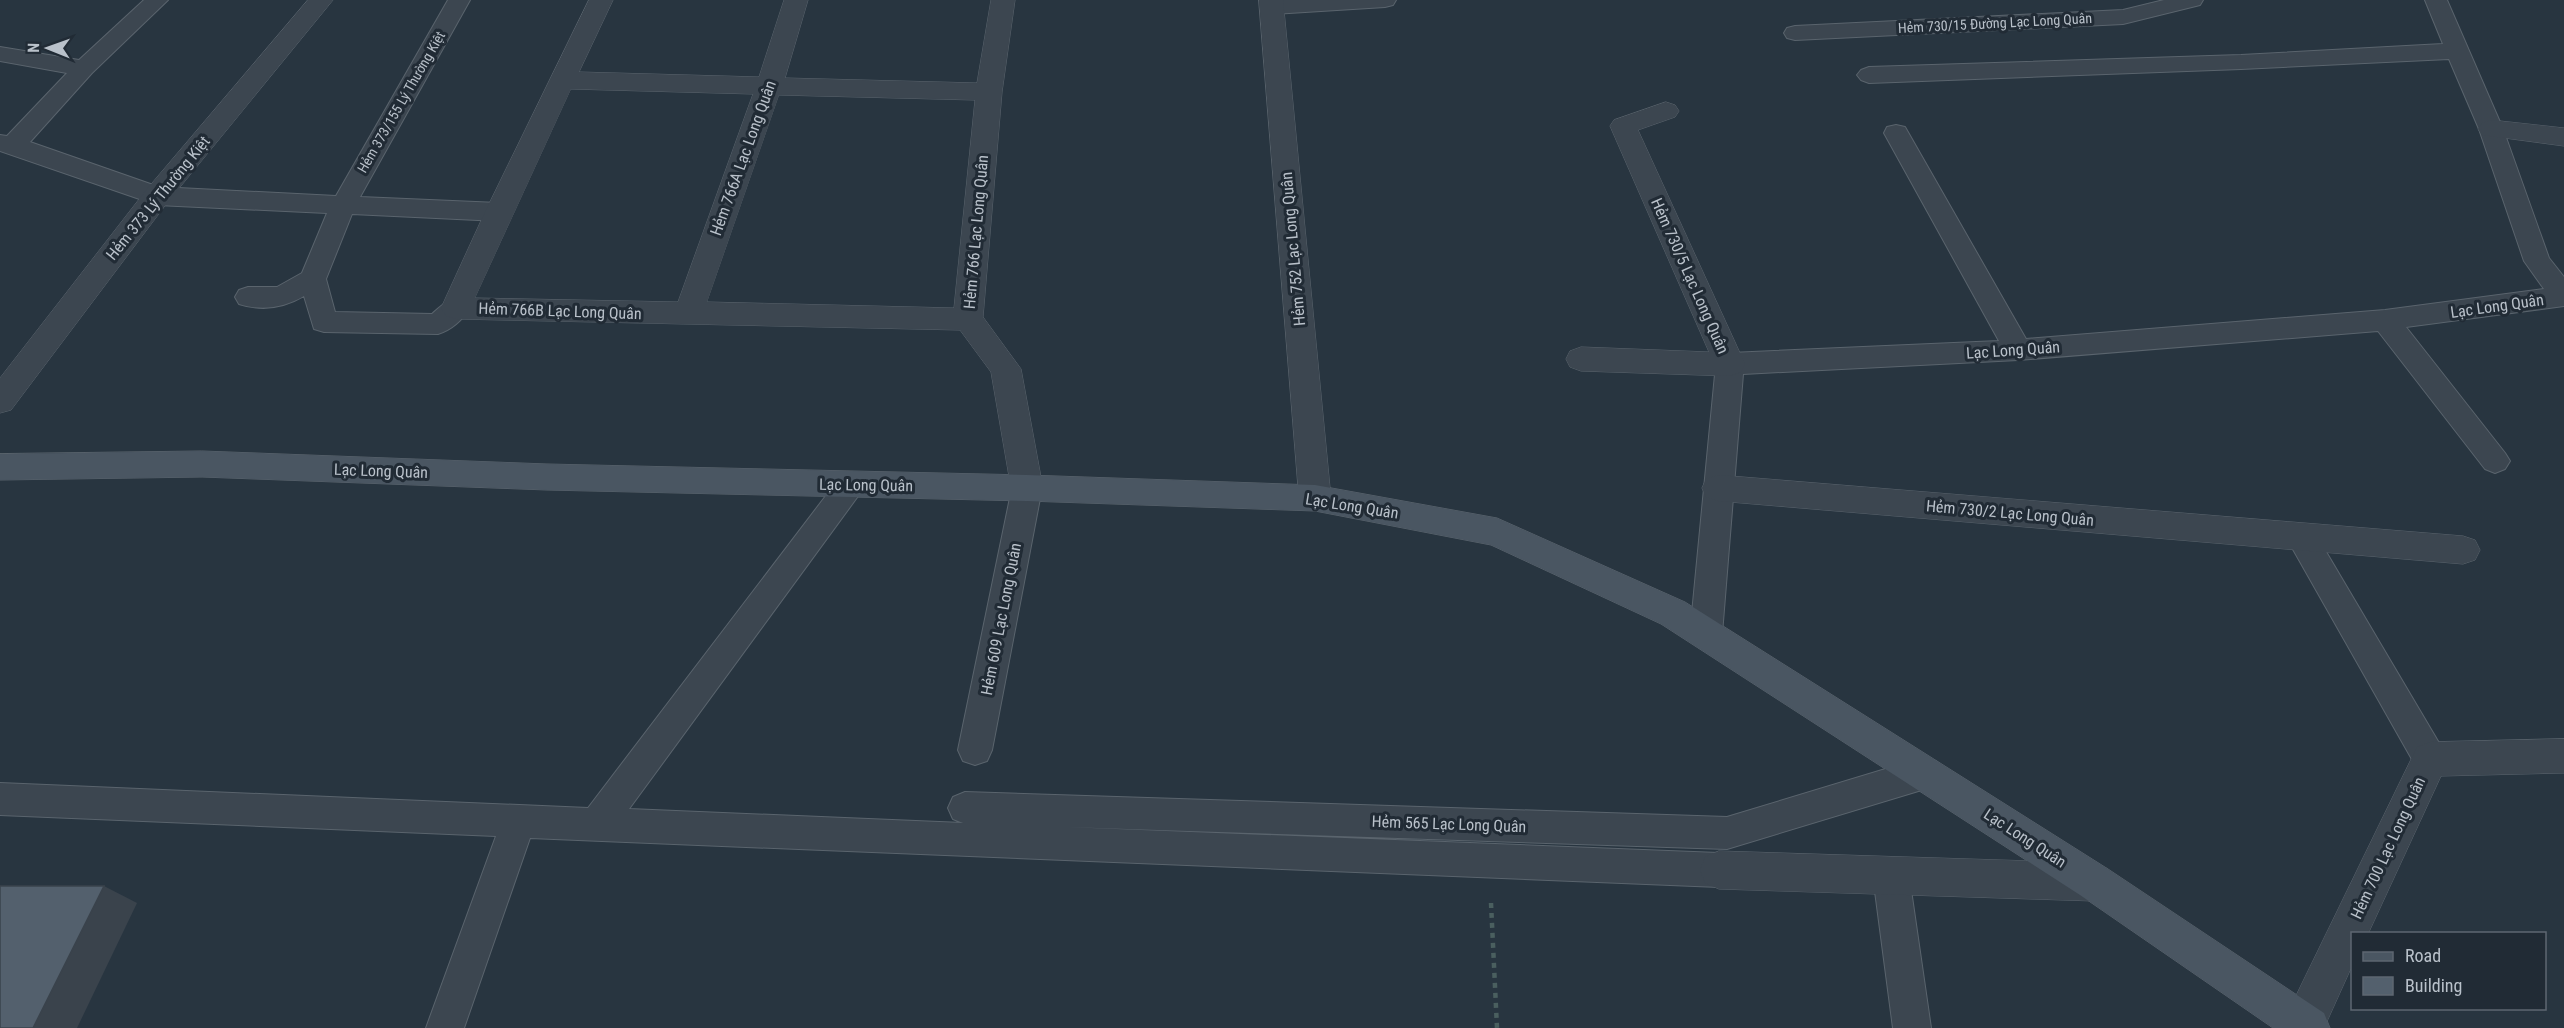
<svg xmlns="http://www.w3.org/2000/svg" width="2564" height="1028" font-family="'Roboto Condensed',sans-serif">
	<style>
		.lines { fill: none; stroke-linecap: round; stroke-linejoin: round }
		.lane-casing { stroke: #5a646d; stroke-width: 2 }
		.street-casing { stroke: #5a646d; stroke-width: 1 }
		.secondary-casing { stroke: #5a646d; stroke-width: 1 }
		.path { stroke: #4a5f5f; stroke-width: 4.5; stroke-dasharray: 5 5; stroke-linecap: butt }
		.lane { fill: #3c4650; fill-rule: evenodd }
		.street { fill: #3c4650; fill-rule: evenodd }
		.secondary { fill: #4a5662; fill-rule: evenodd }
		.shaded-wall { fill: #3a434c }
		.building { fill: #53606d; stroke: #3a434c; stroke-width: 1.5 }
		.labels { text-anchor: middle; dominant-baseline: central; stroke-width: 6; stroke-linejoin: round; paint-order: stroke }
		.far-street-label { font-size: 14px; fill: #b9c1ca; stroke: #212b35 }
		.street-label { font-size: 16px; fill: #b9c1ca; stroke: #212b35 }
	</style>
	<rect width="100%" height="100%" fill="#283540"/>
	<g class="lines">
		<g class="lane-casing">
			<g id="lane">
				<path d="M144 0H168L92 73 30 142 159 187 336 196 448 0H470L360 197 499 203 508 206 512 212 508 218 499 221 352 214 326 279 335 312 432 314C443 304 450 296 466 301L469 308C463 320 451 330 438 334L324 332 314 329 304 296C284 308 261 311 239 304L235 297 239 290 248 287H277L302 273 327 213 157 205 0 151V135L7 136 67 73 0 61V47L79 60Z"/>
				<path d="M1275 0H1396L1393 5 1385 7 1273 14 1265 12 1262 7 1265 2Z"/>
				<path d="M2164 0H2203L2200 5 2123 24 1795 40 1787 38 1784 33 1787 28 1795 26 2123 10Z"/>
				<path d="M2425 0H2447L2503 129 2549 258 2564 277V306L2406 327 2505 453 2510 461 2505 469 2495 473 2485 469 2378 331 2018 360 1743 374 1722 634 1717 644 1706 648 1695 644 1690 634 1716 364 1720 357 1730 353 1999 341 1884 133 1887 127 1896 125 1905 127 2026 339 2385 310 2544 289 2524 261 2479 129 2449 59 2241 69 1869 83 1861 80 1857 75 1861 70 1869 67 2241 55 2443 44Z"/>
				<path d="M851 472 861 476 866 484 861 492 629 809 963 823 953 819 948 808 953 797 965 792 1727 817 1925 757 1937 762 1942 773 1937 784 1925 789 1727 849 1066 827 1719 853 1731 858 1737 870 1731 882 1719 887 530 838 464 1028H426L496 836 0 815V783L588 808 841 476Z"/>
				<path d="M1027 476 1037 480 1042 488 992 750 987 761 975 765 963 761 958 750 1012 488 1017 480Z"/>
				<path d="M2301 524 2312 528 2442 748 2447 759 2442 770 2430 774 2418 770 2286 537 2290 528Z"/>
				<path d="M1891 859 1904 864 1909 876 1931 1028H1893L1873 876 1878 864Z"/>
			</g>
		</g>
		<g class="street-casing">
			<g id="street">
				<path d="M308 0H333L167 203 11 410 0 413V378L147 189Z"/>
				<path d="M589 0H613L579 72 759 77 784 0H808L785 78 977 83 991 0H1015L1002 92 983 317 1021 369 1043 488 1039 497 1027 501 1015 497 1011 488 991 372 960 330 456 319 446 316 441 308 485 212ZM571 89 753 94 678 302 475 298ZM779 95 975 100 954 308 707 302Z"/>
				<path d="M1259 0H1283L1331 498 1327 507 1315 511 1303 507 1299 498Z"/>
				<path d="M1666 102 1675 105 1679 111 1675 117 1638 130 1745 364 1741 372 1730 376 1581 371 1570 367 1566 359 1570 351 1581 347 1709 352 1610 126 1614 120Z"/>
				<path d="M2491 120 2564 128V146L2482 135 2478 129 2482 123Z"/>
				<path d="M1718 475 2463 536 2475 540 2480 550 2475 560 2463 564 1718 501 1706 497 1702 488 1706 479Z"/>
				<path d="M2564 739V773L2441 776 2368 934H2352V966L2324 1028H2285L2283 1025 2289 1010 2417 747 2430 742Z"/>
				<path d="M1719 851 2094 863 2108 869 2114 882 2108 895 2094 901 1719 889 1705 883 1700 870 1705 857Z"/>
			</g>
		</g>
		<g class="secondary-casing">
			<path id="secondary" d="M202 451 547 464 1027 475 1315 485 1497 518 1685 602 2108 869 2324 1013 2330 1028H2273L2080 895 1661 624 1491 545 1315 511 1027 501 547 490 202 477 0 480V454Z"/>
		</g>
		<path class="path" d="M1491 903 1497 1028"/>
		<use href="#lane" class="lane"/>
		<use href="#street" class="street"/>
		<use href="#secondary" class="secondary"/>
	</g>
	<path class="shaded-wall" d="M104 886 137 903 77 1028H33Z"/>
	<path class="building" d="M0 886H104L33 1028H0Z"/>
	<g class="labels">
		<g class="far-street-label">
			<text transform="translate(1995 23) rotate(-3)">Hẻm 730/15 Đường Lạc Long Quân</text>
			<text transform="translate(401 102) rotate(-60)">Hẻm 373/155 Lý Thường Kiệt</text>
		</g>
		<g class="street-label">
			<text transform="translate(743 158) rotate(-70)">Hẻm 766A Lạc Long Quân</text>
			<text transform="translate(158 198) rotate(-51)">Hẻm 373 Lý Thường Kiệt</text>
			<text transform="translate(976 232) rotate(-85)">Hẻm 766 Lạc Long Quân</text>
			<text transform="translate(1293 249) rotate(-95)">Hẻm 752 Lạc Long Quân</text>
			<text transform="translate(1690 276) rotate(66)">Hẻm 730/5 Lạc Long Quân</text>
			<text transform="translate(2497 306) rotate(-8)">Lạc Long Quân</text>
			<text transform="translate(560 311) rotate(2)">Hẻm 766B Lạc Long Quân</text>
			<text transform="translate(2013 350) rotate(-4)">Lạc Long Quân</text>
			<text transform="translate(381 471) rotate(2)">Lạc Long Quân</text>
			<text transform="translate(866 485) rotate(1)">Lạc Long Quân</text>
			<text transform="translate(1352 506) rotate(9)">Lạc Long Quân</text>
			<text transform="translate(2010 513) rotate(5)">Hẻm 730/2 Lạc Long Quân</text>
			<text transform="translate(1001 619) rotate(-79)">Hẻm 609 Lạc Long Quân</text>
			<text transform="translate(1449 824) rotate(2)">Hẻm 565 Lạc Long Quân</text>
			<text transform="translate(2025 838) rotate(33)">Lạc Long Quân</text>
			<text transform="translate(2388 848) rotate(-65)">Hẻm 700 Lạc Long Quân</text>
		</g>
	</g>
	<rect x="2351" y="932" width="195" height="78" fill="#212b35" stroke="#5e6771" stroke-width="1.5"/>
	<rect x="2363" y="952" width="30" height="9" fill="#4a5662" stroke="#5e6771" stroke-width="1.5"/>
	<text x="2405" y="962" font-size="18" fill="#b9c1ca">Road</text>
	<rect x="2363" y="977" width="30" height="18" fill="#53606d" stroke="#5e6771" stroke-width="1.5"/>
	<text x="2405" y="992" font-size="18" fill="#b9c1ca">Building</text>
	<g transform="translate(48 48) rotate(271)" stroke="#212b35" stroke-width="4.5" paint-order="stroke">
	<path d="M0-4.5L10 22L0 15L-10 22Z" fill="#b9c1ca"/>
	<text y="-9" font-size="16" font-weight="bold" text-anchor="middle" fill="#b9c1ca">N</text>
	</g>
</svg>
